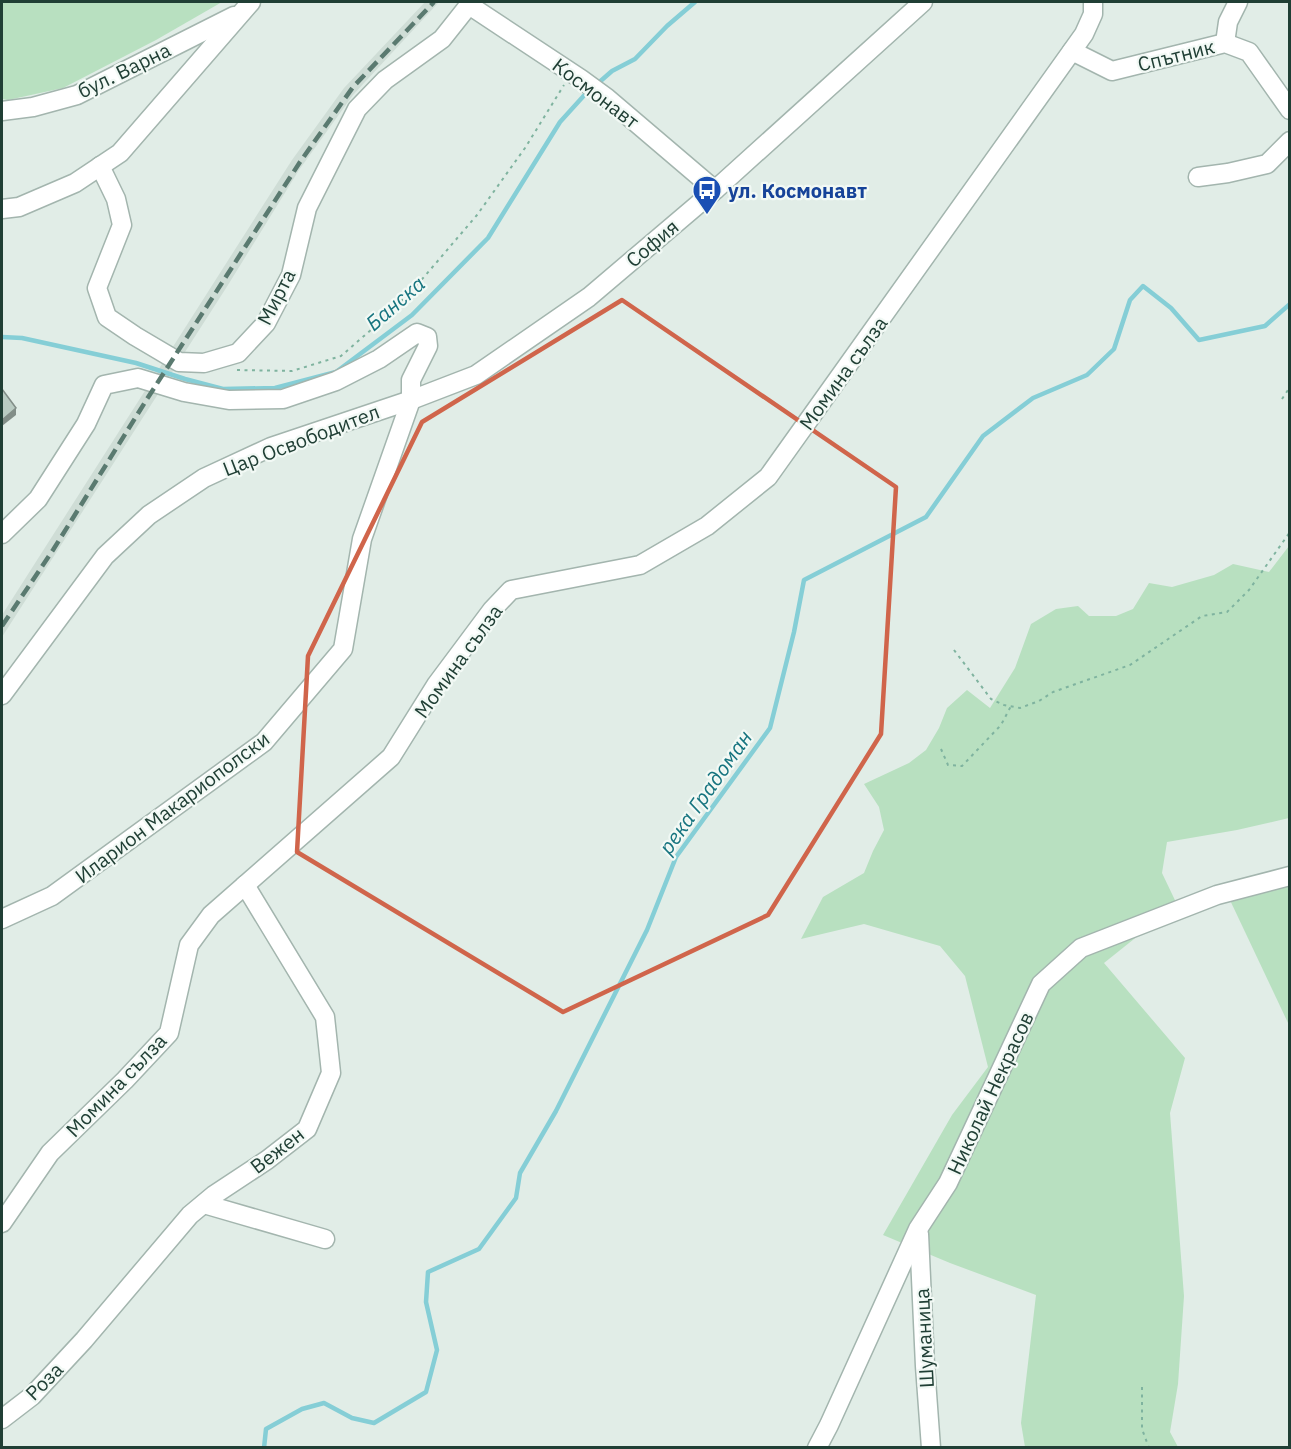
<svg xmlns="http://www.w3.org/2000/svg" width="1291" height="1449" font-family="'IBM Plex Sans',sans-serif">
	<style>
		.built { fill: #cfddd6 }
		.green { fill: #b8e0c0 }
		.lines { fill: none; stroke-linecap: round; stroke-linejoin: round }
		.stream { stroke: #85ced6; stroke-width: 4.5 }
		.minor-casing { stroke: #a3b5ae; stroke-width: 21 }
		.path { stroke: #7fb39f; stroke-width: 2; stroke-dasharray: 3 4.5; stroke-linecap: butt }
		.minor { stroke: #fff; stroke-width: 18 }
		.rail { stroke: #5a7a70; stroke-width: 4.5; stroke-dasharray: 12 6; stroke-linecap: butt }
		.shaded-wall { fill: #828e88 }
		.building { fill: #b9cbc2; stroke: #828e88; stroke-width: 1.5 }
		.marked { fill: none; stroke: #d0654b; stroke-width: 4.5; stroke-linejoin: round }
		.labels { text-anchor: middle; dominant-baseline: central; stroke-width: 4.5; stroke-linejoin: round; paint-order: stroke }
		.street-label { font-size: 20px; fill: #203f35; stroke: #f2f9f5 }
		.transit-label { font-size: 20px; font-weight: bold; fill: #164399; stroke: #f2f9f5; text-anchor: start }
		.water-label { font-size: 21px; font-style: italic; fill: #16747f; stroke: #f2f9f5 }
	</style>
	<rect width="100%" height="100%" fill="#e1ede7"/>
	<path class="built" d="M425 2H439L353 95 299 170 228 285 2 637V615L292 160 344 88Z"/>
	<g class="green">
		<path d="M2 2H222L156 40 63 88 8 100 2 99Z"/>
		<path d="M1289 546V818L1237 830 1167 842 1162 873 1183 917 1139 935 1104 963 1185 1058 1170 1113 1184 1296 1178 1384 1170 1432 1178 1447H1025L1021 1423 1036 1295 950 1263 883 1235 952 1115 988 1067 965 976 940 946 864 924 801 939 823 897 864 873 873 851 884 830 879 807 864 784 909 763 926 750 939 728 947 708 967 690 990 708 1015 668 1031 624 1056 609 1078 606 1089 616H1116L1133 609 1149 583 1172 587 1214 575 1233 564 1269 572Z"/>
		<path d="M1289 878V1025L1229 898Z"/>
	</g>
	<g class="lines">
		<g class="stream">
			<path d="M596 85 612 71 635 59 667 26 695 2"/>
			<path d="M2 337 22 338 136 363 185 379 223 389 275 388 336 372 412 315 488 238 560 122 589 90"/>
			<path d="M264 1448 266 1429 302 1409 324 1403 352 1418 374 1423 426 1392 437 1350 426 1302 428 1272 479 1249 516 1198 520 1173 556 1111 647 930 676 857 770 728 794 632 804 580 926 517 983 436 1033 398 1087 375 1114 349 1130 300 1143 286 1171 308 1199 340 1265 326 1290 304"/>
		</g>
		<g class="minor-casing">
			<g id="minor">
				<path d="M1225 43 1228 22 1238 2"/>
				<path d="M1072 51 1112 71 1225 43 1249 52 1290 110"/>
				<path d="M2 111 33 107 77 95 234 16"/>
				<path d="M100 166 116 199 122 225 97 288 107 317 135 336 179 362 204 363 238 353 266 323 291 275 307 208 357 109 385 80 442 39 469 5 581 79 607 98 715 190"/>
				<path d="M1198 177 1228 173 1267 164 1290 141"/>
				<path d="M2 209 19 207 75 183 120 153 251 2"/>
				<path d="M2 534 38 499 86 424 104 385 138 378 184 392 229 400 283 399 336 381 379 359 417 333 427 337 428 346 411 380V400L362 539 343 649 264 742 52 896 2 919"/>
				<path d="M2 695 105 556 149 515 204 478 271 447 411 400 476 375 589 297 715 190 923 2"/>
				<path d="M204 1204 325 1239"/>
				<path d="M2 1223 50 1153 125 1080 169 1033 189 945 211 915 391 757 436 685 492 610 511 590 640 565 707 526 768 477 1084 34 1093 14V2"/>
				<path d="M919 1234 925 1366 931 1448"/>
				<path d="M2 1419 32 1396 84 1340 190 1215 214 1195 267 1160 307 1129 331 1073 325 1017 245 885"/>
				<path d="M817 1448 829 1425 918 1229 948 1183 1041 984 1081 948 1217 895 1290 876"/>
			</g>
		</g>
		<g class="path">
			<path d="M237 370 292 371 341 356 388 315 424 277 477 215 525 148 564 85"/>
			<path d="M1282 399 1290 387"/>
			<path d="M954 650 991 699 1004 705 1020 708 1039 701 1053 692 1130 665 1202 616 1227 612 1249 590 1290 532"/>
			<path d="M941 749 948 765 962 766 1001 725 1011 706"/>
			<path d="M1142 1387V1429L1149 1448"/>
		</g>
		<use href="#minor" class="minor"/>
		<path class="rail" d="M2 626 53 550 147 399 300 162 353 87 434 2"/>
	</g>
	<path class="shaded-wall" d="M16 408V415L2 426V420Z"/>
	<path class="building" d="M2 389 16 408 2 420Z"/>
	<path class="marked" d="M622 300 896 487 881 734 768 915 563 1012 297 852 308 656 422 422Z"/>
	<defs>
		<g id="bus-pin" transform="scale(1.5)"><path d="M0 17L-7.5 6A9.5 9.5 0 1 1 7.5 6Z" fill="#1a4fb4" stroke="#f2f9f5"/><path d="M-5-6H5V4H4V6H2V4H-2V6H-4V4H-5ZM-3.5-4V0h7V-4ZM-3.5 1.2v1.5H-2V1.2ZM2 1.2v1.5H3.5V1.2Z" fill="#fff"/></g>
	</defs>
	<g fill-rule="evenodd">
		<use href="#bus-pin" x="707" y="190"/>
	</g>
	<g class="labels">
		<g class="street-label">
			<text transform="translate(1176 55) rotate(-14)">Спътник</text>
			<text transform="translate(124 70) rotate(-26)">бул. Варна</text>
			<text transform="translate(596 93) rotate(37)">Космонавт</text>
			<text transform="translate(652 243) rotate(-40)">София</text>
			<text transform="translate(276 297) rotate(-63)">Мирта</text>
			<text transform="translate(843 373) rotate(-54)">Момина сълза</text>
			<text transform="translate(301 440) rotate(-21)">Цар Освободител</text>
			<text transform="translate(458 661) rotate(-54)">Момина сълза</text>
			<text transform="translate(172 807) rotate(-37)">Иларион Макариополски</text>
			<text transform="translate(116 1085) rotate(-46)">Момина сълза</text>
			<text transform="translate(990 1093) rotate(-65)">Николай Некрасов</text>
			<text transform="translate(277 1150) rotate(-38)">Вежен</text>
			<text transform="translate(924 1338) rotate(-93)">Шуманица</text>
			<text transform="translate(44 1381) rotate(-45)">Роза</text>
		</g>
		<g class="transit-label">
			<text x="728" y="190">ул. Космонавт</text>
		</g>
		<g class="water-label">
			<text transform="translate(395 303) rotate(-41)">Банска</text>
			<text transform="translate(705 792) rotate(-55)">река Градоман</text>
		</g>
	</g>
	<rect width="1291" height="1449" fill="none" stroke="#203f35" stroke-width="6"/>
</svg>
